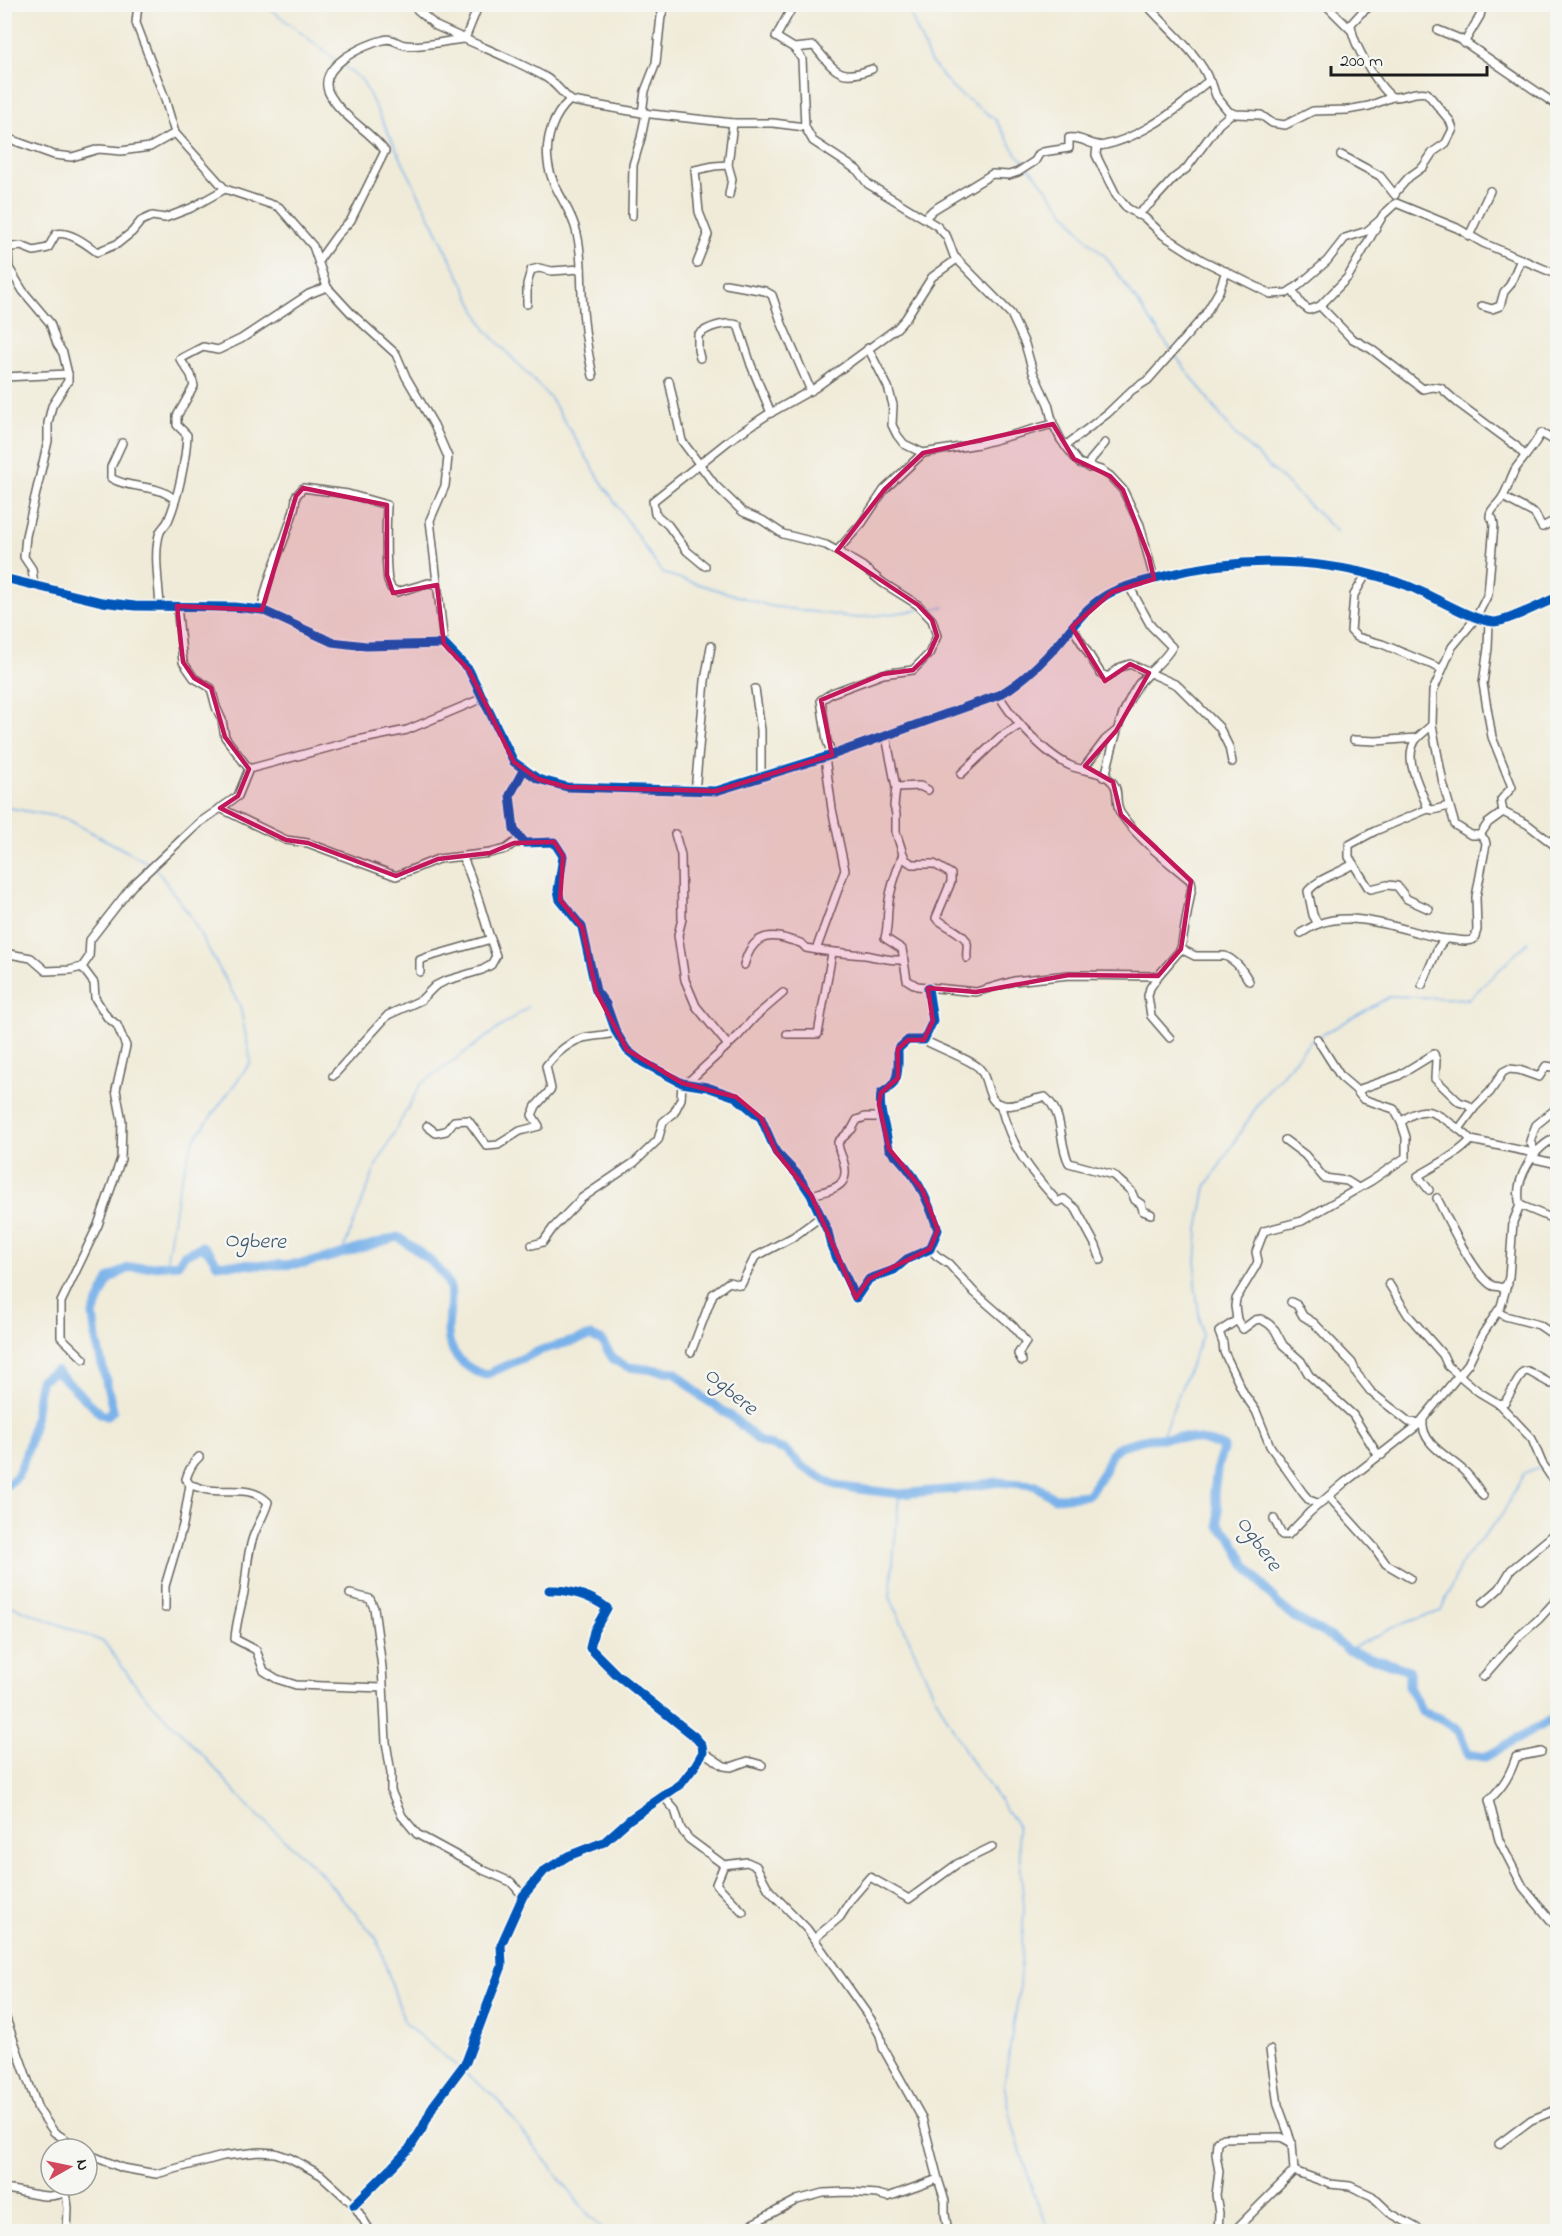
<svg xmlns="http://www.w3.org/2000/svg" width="1562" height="2236" font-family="'Indie Flower',sans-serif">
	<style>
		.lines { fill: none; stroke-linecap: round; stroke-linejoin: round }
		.stream { stroke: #7ab2ea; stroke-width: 1.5 }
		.river { stroke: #7ab2ea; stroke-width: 9 }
		.minor-casing { stroke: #66645e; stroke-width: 10 }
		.minor { stroke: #fff; stroke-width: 7 }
		.cycleway-casing { stroke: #f6f6f2; stroke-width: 13 }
		.cycleway { stroke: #0057b8; stroke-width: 9 }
		.marked { fill: #c2185b; fill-opacity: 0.2; stroke: #c2185b; stroke-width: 4.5; stroke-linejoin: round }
		.labels { text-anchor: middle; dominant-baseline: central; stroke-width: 5; stroke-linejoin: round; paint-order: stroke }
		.water-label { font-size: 22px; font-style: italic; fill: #42586e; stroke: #f6f6f2 }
	</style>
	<rect width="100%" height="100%" fill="#f6f6f2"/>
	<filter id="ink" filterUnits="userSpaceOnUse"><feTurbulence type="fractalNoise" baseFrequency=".0167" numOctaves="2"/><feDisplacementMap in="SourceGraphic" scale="12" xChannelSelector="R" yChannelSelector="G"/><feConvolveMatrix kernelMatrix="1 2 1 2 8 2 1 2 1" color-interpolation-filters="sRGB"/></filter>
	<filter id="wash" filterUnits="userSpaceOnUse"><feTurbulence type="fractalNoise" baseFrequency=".008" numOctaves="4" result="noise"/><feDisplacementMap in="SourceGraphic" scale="24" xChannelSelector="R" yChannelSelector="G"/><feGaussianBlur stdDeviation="1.35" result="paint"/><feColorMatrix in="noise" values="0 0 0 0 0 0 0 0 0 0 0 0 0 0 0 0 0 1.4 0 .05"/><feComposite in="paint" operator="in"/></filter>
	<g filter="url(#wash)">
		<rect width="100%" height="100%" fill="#f0ebd8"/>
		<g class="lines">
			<g class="stream">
				<path d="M267 4 269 8 336 60"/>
				<path d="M906 4 930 61 953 89 995 119 1017 154 1026 163"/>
				<path d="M342 65 362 80 486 330 551 399 601 481 662 573 770 606 857 618 919 610"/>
				<path d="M1029 167 1090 243 1106 257 1171 350"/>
				<path d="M1174 354 1233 432 1338 533"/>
				<path d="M926 609 944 607"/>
				<path d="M4 807 65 818 150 864"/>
				<path d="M156 869 189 914 240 1006 251 1062 193 1141 178 1190 166 1265"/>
				<path d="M1320 1036 1391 996 1469 999 1528 942"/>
				<path d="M342 1253 377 1164 421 1084 528 1007"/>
				<path d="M1162 1436 1202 1336 1195 1283 1198 1230 1206 1187 1262 1098 1310 1042 1316 1039"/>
				<path d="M1547 1464 1558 1461"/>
				<path d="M899 1494 890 1597 932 1690 969 1758 1017 1825 1024 1907 1020 1986 1004 2084 1013 2126 1036 2201 1051 2232"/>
				<path d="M4 1603 104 1642 140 1691 199 1751 252 1810 319 1871 377 1939 405 2024 459 2068"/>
				<path d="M1347 1650 1399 1625 1441 1611 1463 1559 1502 1515 1524 1473 1540 1467"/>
				<path d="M463 2071 495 2097 587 2213 605 2232"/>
			</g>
			<path class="river" d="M4 1487C9 1483 16 1479 18 1474 31 1448 37 1408 40 1380L56 1371 101 1414 107 1416 113 1410 96 1340 93 1314 109 1279 128 1268 178 1264 184 1255 202 1246 210 1253 217 1264C246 1264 275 1267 305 1263 337 1257 367 1245 398 1237 414 1248 445 1268 450 1288 453 1302 448 1315 448 1329 447 1353 464 1368 485 1375L541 1350 591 1336 601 1340 614 1360 628 1367 675 1372 702 1397 732 1417 760 1442 785 1450 803 1467 830 1483 842 1487 899 1494 955 1489 998 1482 1034 1485 1054 1498 1088 1495 1104 1471 1111 1454 1120 1446 1146 1439 1177 1437 1201 1440 1224 1447 1218 1464 1214 1492 1218 1507 1219 1526 1231 1537 1245 1564 1276 1602 1294 1617 1331 1637 1347 1650 1409 1670V1687L1422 1712 1440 1718 1459 1731 1468 1754 1485 1757 1558 1716"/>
		</g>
	</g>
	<g filter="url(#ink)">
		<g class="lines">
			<g class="minor-casing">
				<g id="minor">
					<path d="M138 4 136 23 164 96 175 133 225 189 279 207 313 246 327 287 351 313 396 354 406 377 434 425 448 457 445 486 430 520 444 644"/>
					<path d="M479 4 465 39C491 51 519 62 545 77 556 83 562 94 572 101L642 113 733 123"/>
					<path d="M794 4 776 37 794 48 802 59 805 127 813 141 857 170 868 184 937 226 947 237 954 256 1011 314 1025 344 1033 372 1048 404 1053 424 1061 440 1079 463 1101 470 1110 476 1123 490 1140 525 1154 579"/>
					<path d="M1146 4C1164 25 1202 57 1209 81"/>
					<path d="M1325 4 1352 31"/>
					<path d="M1373 4 1361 13 1351 24C1352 43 1377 85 1392 97 1405 98 1414 90 1427 93L1450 121 1453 129 1446 143 1433 152 1423 167 1409 177 1395 193"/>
					<path d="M1438 30 1460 39 1558 106"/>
					<path d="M1464 43 1480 16 1483 4"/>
					<path d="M794 48 814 46C835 70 838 82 872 69"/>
					<path d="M570 100C553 115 545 139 548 162 551 189 572 208 577 234 582 253 581 274 582 294 583 321 587 349 593 376"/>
					<path d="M642 113 645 91 656 63 661 16 666 4"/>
					<path d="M4 137 54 155 72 157 99 149 121 151 150 147 175 133"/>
					<path d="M1097 146 1096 155 1116 195 1127 208 1145 218 1163 235 1202 260 1271 294 1287 293 1298 286 1327 261 1345 238 1367 231 1380 220"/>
					<path d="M1341 155 1380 176 1395 195"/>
					<path d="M729 195 732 179 728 165 733 123H773L805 127"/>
					<path d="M1137 215 1152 202 1174 178 1186 169 1219 124 1232 113"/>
					<path d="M632 216 633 165 641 138 646 113"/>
					<path d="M925 218 933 210 992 174 1009 175 1018 172 1035 161 1039 154 1043 152 1069 148V138C1082 136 1093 148 1105 145 1131 140 1163 120 1184 103 1192 96 1199 87 1209 81L1212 84 1216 96 1229 112 1235 114 1261 115 1272 123 1285 125 1313 111 1347 110 1369 106 1392 97"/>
					<path d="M1469 236 1490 191"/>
					<path d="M4 248 21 246 34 251 48 248 56 234C70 231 86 244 97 252L117 244 132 232 141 221 152 216 165 218 191 208 225 189"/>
					<path d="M8 249 9 268 23 291 50 323 57 344 63 353 68 374V381L52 406 48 423V441L26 536 24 557 32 569 34 585"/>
					<path d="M319 260 337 235 351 220 385 151C369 130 343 118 330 95 314 67 364 45 383 40 393 37 397 44 405 45 422 48 447 40 465 39L436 26 411 4"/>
					<path d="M697 263 708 235 699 212 695 170 714 166 728 165"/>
					<path d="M726 284 765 291 772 295 782 324 811 391"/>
					<path d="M1292 290 1301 304 1309 310 1320 306 1348 277 1383 215 1396 203 1457 228 1483 243 1558 275"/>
					<path d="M527 304V284L531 270 539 268 552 271 581 269"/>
					<path d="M1320 306 1351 338 1371 349 1423 389 1432 387 1441 388 1458 403 1516 446 1525 456"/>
					<path d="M1482 306 1492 309 1500 306 1504 292 1510 285 1521 259"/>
					<path d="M868 348 888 387 893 405 892 425 897 435 904 444 923 453 979 444 1053 424"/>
					<path d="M700 358 698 350V335C708 327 725 321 738 325L751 365 771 413"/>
					<path d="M4 377 68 374"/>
					<path d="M669 381 682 441 715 485 743 512 762 520 783 534 826 545 837 551 862 523 884 490 923 453"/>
					<path d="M122 443 111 467V478C131 490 156 483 174 499"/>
					<path d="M1558 443 1541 433C1534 446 1525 456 1516 468 1511 476 1508 489 1502 498 1498 505 1489 510 1490 517L1493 519 1494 525 1488 594 1476 618 1452 647 1433 691 1432 725 1443 783 1455 825 1471 835H1480L1488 823 1503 812 1527 824 1558 848"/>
					<path d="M1065 446 1108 413 1132 390 1148 380 1205 315 1219 291 1226 271"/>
					<path d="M1089 468 1090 461 1105 443"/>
					<path d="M1503 497 1535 514 1542 527 1558 519"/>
					<path d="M705 566 687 551 668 525 655 514 653 501 731 439 767 415 815 388 897 328 906 318 932 277 957 259"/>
					<path d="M1367 573 1354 595 1351 631 1357 637 1382 644 1442 669"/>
					<path d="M4 578 102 602 135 606 234 607 262 610 332 642 366 646 444 644 469 670 514 762 538 779 567 787 716 791 832 755 999 695C1017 685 1034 670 1048 655 1069 634 1084 605 1112 592 1127 585 1145 581 1160 577 1241 555 1326 557 1406 585 1430 594 1472 621 1494 622 1507 622 1543 603 1558 597"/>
					<path d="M160 606C159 585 153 552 160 532 162 528 166 525 168 521 178 498 186 460 187 435L177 425V416L194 386 191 375 180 359 203 347 218 350 241 339 309 294 327 287"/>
					<path d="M177 606 183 662 194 678 211 688 216 707 222 720 225 737 249 769"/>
					<path d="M262 610C265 586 276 560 285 537 289 524 296 510 296 496L303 488 348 494 387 505C386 530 385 556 388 581L391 588 397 592 428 583 437 585"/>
					<path d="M1489 621 1488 648 1483 684 1492 737 1512 787 1501 800 1503 812"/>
					<path d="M1072 627 1101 674 1108 677 1121 667 1130 664 1177 685 1219 727 1229 747 1232 762"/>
					<path d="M755 689 761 730V777"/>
					<path d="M999 695C1011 718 1047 756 1071 766 1084 772 1103 770 1113 783 1120 791 1114 804 1121 814 1139 840 1166 860 1191 881L1192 886 1181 949 1158 976 1150 988 1148 996 1151 1016 1170 1038"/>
					<path d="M886 736 896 787 894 806 896 814V832L903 854 906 860 912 864H934L951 874V882L936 918C943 925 966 934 967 943 968 948 966 953 967 958"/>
					<path d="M1417 738C1401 759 1421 787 1428 809L1433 810 1449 806"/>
					<path d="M1354 740 1376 741 1417 738 1432 725"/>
					<path d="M832 755 827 741 821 700 832 693 883 674 913 670 929 654 937 636 932 620 918 605 883 583 862 566 837 551"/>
					<path d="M524 769 510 795 514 830 525 843 554 842 563 856 558 890 560 900 582 927 596 991 606 1004 616 1032 627 1050 642 1062 682 1083 707 1087 736 1097 761 1118 776 1152 797 1174 811 1195 828 1232 831 1246 856 1298 869 1279 894 1270 907 1259 930 1249 938 1230C927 1197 916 1173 889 1149 887 1130 878 1111 881 1093 901 1084 898 1068 898 1049L908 1040H924L933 1021 928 988"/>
					<path d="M1083 769 1105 740 1116 731"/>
					<path d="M961 774 1000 737 1020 725"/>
					<path d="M1103 777 1106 773C1114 741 1120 712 1138 685 1148 671 1164 662 1172 647L1151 626 1129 586"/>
					<path d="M896 787 920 786 928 790"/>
					<path d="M695 792 705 681 711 646"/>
					<path d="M220 808 286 840 308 843 396 876 438 859 490 853 506 849 514 843H525"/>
					<path d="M1428 809 1375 831 1349 845V857L1368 887 1371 889 1387 885 1397 886 1407 899 1429 909"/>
					<path d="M675 834 681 855 682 919 678 935 685 980 696 1006 727 1044"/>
					<path d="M903 854C897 871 889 891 888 909 887 920 888 927 885 938L902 949 907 980 917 986 976 992 1014 981 1069 975 1158 976"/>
					<path d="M1318 924 1313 915 1308 891C1320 877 1338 874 1353 864"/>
					<path d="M1301 933C1307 930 1312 926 1318 924 1357 909 1406 932 1445 939"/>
					<path d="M1181 949 1195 956H1225C1237 961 1243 971 1249 981"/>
					<path d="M816 950 845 870 832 809 825 757"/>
					<path d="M4 953 31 958 46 971 70 970 82 967 89 957 90 940 132 886 199 823 238 796 249 769 353 741 407 730 483 698"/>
					<path d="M744 965C751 939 765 931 790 940 797 942 802 942 806 948 826 952 845 953 865 955 878 957 889 961 903 960"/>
					<path d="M82 967 94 983 95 998 107 1017 117 1025 126 1046 116 1090 122 1121 121 1159 98 1225 61 1302V1337L84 1359"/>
					<path d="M420 972V960L428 957 491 939"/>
					<path d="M1422 985 1438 948 1445 939C1455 938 1465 944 1474 939L1477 930 1476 897 1486 844 1485 840 1480 835"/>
					<path d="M787 1034H818L832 953"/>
					<path d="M1317 1039 1341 1077 1355 1089 1363 1099 1394 1109 1401 1122"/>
					<path d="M924 1040C936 1047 972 1060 979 1068 986 1075 986 1085 990 1094 998 1117 1029 1099 1045 1097 1065 1114 1058 1142 1069 1163L1113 1175 1131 1191 1135 1200 1141 1204 1143 1211 1151 1214"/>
					<path d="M333 1076 388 1015 421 1000 435 986 445 981 482 970 491 965 496 956C484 922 477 887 462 856"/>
					<path d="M687 1083 738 1036 755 1017 783 993"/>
					<path d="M1358 1092 1363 1088 1398 1076 1434 1054 1436 1060 1435 1079 1459 1102 1468 1105 1472 1110"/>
					<path d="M1000 1104C1012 1148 1028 1169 1058 1202L1064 1199 1076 1209 1096 1246 1101 1260"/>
					<path d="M427 1126 436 1133 446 1131 454 1121 468 1120 487 1146 498 1145 520 1131 539 1126 532 1115 536 1106 551 1089 546 1066C555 1054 572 1039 588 1037 598 1035 606 1036 616 1032"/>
					<path d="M1459 1129 1475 1107 1490 1092 1503 1072 1509 1069 1519 1070 1539 1077 1546 1066 1558 1068"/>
					<path d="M1558 1137C1534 1146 1513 1180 1520 1205L1558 1221"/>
					<path d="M1285 1140 1305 1155 1324 1178 1347 1181 1358 1188"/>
					<path d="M1535 1152 1530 1141 1536 1125 1558 1107"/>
					<path d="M1531 1158 1558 1164"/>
					<path d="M1429 1190 1418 1176C1436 1165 1456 1156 1471 1140L1534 1153"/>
					<path d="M811 1195C832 1189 852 1188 843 1160 841 1154 838 1149 838 1142L852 1129 857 1120 865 1117H878L881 1111"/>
					<path d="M1437 1198C1447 1218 1474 1276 1493 1286 1494 1286 1501 1287 1502 1288L1508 1284"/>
					<path d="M532 1245 543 1242 553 1228 582 1198 635 1162 658 1140 663 1122 674 1113 681 1099 682 1083"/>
					<path d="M930 1249 937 1256 949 1264 974 1292 1013 1326 1026 1342 1018 1354 1022 1361"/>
					<path d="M1389 1284 1408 1315 1443 1355 1448 1366 1479 1392 1499 1404 1505 1402 1523 1372 1528 1371 1551 1384 1558 1383"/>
					<path d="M1291 1302 1297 1305 1303 1316 1314 1323 1352 1363 1357 1374 1371 1392 1409 1422 1420 1423"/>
					<path d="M1498 1312 1505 1316 1539 1325 1558 1338"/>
					<path d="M1237 1320 1243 1329 1255 1320 1261 1319 1269 1324 1275 1330 1283 1345 1301 1361 1309 1375 1353 1415 1376 1452 1382 1455"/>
					<path d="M691 1352 713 1294 729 1282 741 1285 755 1257 793 1237 822 1216"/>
					<path d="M1499 1404 1532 1439 1542 1463 1558 1487"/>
					<path d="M1423 1420C1420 1445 1452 1458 1466 1473 1473 1480 1478 1488 1483 1496"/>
					<path d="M199 1457C192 1463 189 1469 186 1479L190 1485C196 1486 202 1489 208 1490 229 1493 251 1485 268 1502 265 1513 260 1521 255 1532 247 1551 247 1572 244 1592 241 1608 236 1622 235 1639L256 1650 264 1671 277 1679 296 1685 383 1688"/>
					<path d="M1329 1497 1374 1547 1386 1564 1410 1578"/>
					<path d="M1320 1504 1309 1500 1303 1493 1270 1446 1256 1411 1244 1394 1224 1352 1223 1343 1219 1332 1237 1320 1235 1306 1236 1299 1256 1266 1258 1261 1256 1252 1264 1231 1302 1221 1371 1181 1406 1157V1137L1401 1122C1424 1103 1435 1112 1456 1127 1462 1132 1466 1134 1471 1140"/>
					<path d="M1274 1519 1282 1535H1288L1310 1512 1344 1483 1417 1426 1468 1364 1482 1335 1501 1306 1509 1277 1513 1222 1520 1205"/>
					<path d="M350 1594 370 1599 374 1608 382 1667 386 1742 391 1773V1791L402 1816 417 1834 483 1870 511 1882 523 1896"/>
					<path d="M1483 1603 1500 1588 1511 1570 1558 1531"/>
					<path d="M165 1608V1586L183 1525 190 1485"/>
					<path d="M1483 1677 1518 1637 1539 1619 1558 1598"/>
					<path d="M703 1752 724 1766 731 1767 748 1761 762 1765"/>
					<path d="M1541 1752 1516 1757C1510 1775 1503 1787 1489 1800L1499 1840 1523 1887 1558 1929"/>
					<path d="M663 1796 675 1810 681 1829 689 1839 724 1865 747 1862 756 1866 769 1890 807 1929 872 2021 880 2035 883 2048 922 2118 938 2179 888 2197 877 2194 848 2192 823 2193 797 2200 737 2232"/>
					<path d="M724 1865 716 1884 743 1912"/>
					<path d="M814 1939 840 1917 852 1898 870 1877 909 1899 957 1864 992 1847"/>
					<path d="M4 2013 38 2109 54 2132 80 2149"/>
					<path d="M1499 2144 1531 2120 1558 2109"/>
					<path d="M87 2154 123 2168 156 2174 223 2156 259 2152 275 2153 290 2158 321 2175 354 2205 371 2232"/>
					<path d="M87 2171 93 2157"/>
					<path d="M1294 2171 1330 2184 1350 2186 1372 2196 1390 2213 1424 2232"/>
					<path d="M938 2179 945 2201V2214L948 2232"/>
					<path d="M4 2189C29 2191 54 2206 75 2185"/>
					<path d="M66 2192 68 2208 67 2232"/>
					<path d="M354 2205 391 2168 409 2149 422 2129 433 2106 466 2062 502 1966 501 1945 523 1896 544 1871 568 1856 604 1842 630 1819 681 1784 695 1766 703 1752 702 1745 694 1736 616 1674 590 1648 594 1631 607 1608C592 1596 568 1589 549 1590"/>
					<path d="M1218 2232 1219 2213 1216 2195 1219 2172 1216 2154 1217 2142 1223 2138 1281 2137 1292 2143"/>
					<path d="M1233 2232 1294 2171 1292 2143 1278 2105 1270 2050"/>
				</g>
			</g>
			<use href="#minor" class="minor"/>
			<g class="cycleway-casing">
				<g id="cycleway">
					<path d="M4 578 102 602 135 606 234 607 262 610 332 642 366 646 444 644 469 670 514 762 538 779 567 787 716 791 832 755 999 695C1017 685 1034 670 1048 655 1069 634 1084 605 1112 592 1127 585 1145 581 1160 577 1241 555 1326 557 1406 585 1430 594 1472 621 1494 622 1507 622 1543 603 1558 597"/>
					<path d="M524 769 510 795 514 830 525 843 554 842 563 856 558 890 560 900 582 927 596 991 606 1004 616 1032 627 1050 642 1062 682 1083 707 1087 736 1097 761 1118 776 1152 797 1174 811 1195 828 1232 831 1246 856 1298 869 1279 894 1270 907 1259 930 1249 938 1230C927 1197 916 1173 889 1149 887 1130 878 1111 881 1093 901 1084 898 1068 898 1049L908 1040H924L933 1021 928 988"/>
					<path d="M354 2205 391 2168 409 2149 422 2129 433 2106 466 2062 502 1966 501 1945 523 1896 544 1871 568 1856 604 1842 630 1819 681 1784 695 1766 703 1752 702 1745 694 1736 616 1674 590 1648 594 1631 607 1608C592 1596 568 1589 549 1590"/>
				</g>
			</g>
			<use href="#cycleway" class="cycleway"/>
		</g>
	</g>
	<path class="marked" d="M1053 424 1074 459 1110 476 1123 490 1149 557 1154 579 1112 592 1072 627 1105 681 1130 664 1149 673 1116 731 1085 766 1113 782 1121 815 1191 881 1181 949 1158 976 1069 975 976 992 928 988 933 1021 924 1040H908L898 1049V1078L881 1093 879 1104 889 1149 922 1189 938 1230 930 1249 869 1279 856 1298 811 1195 776 1152 761 1118 736 1097 682 1083 627 1050 596 991 582 927 560 900 563 856 554 842 514 843 490 853 438 859 396 876 308 843 286 840 220 808 238 796 249 769 225 737 211 688 194 678 183 662 177 606 262 610 296 496 303 488 387 505V575L393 593 437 585 444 644 469 670 514 762 538 779 567 787 716 791 832 755 821 700 883 674 913 670 929 654 937 636 932 620 918 605 837 551 884 490 923 453Z"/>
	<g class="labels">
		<g class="water-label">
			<text transform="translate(255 1242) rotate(2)">Ogbere</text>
			<text transform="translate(730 1392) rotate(40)">Ogbere</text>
			<text transform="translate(1258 1544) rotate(55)">Ogbere</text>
		</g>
	</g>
	<rect width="1562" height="2236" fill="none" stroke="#f6f6f2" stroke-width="24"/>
	<g transform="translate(69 2167) rotate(81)"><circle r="28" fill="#f6f6f2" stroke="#9f9f9c" stroke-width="1.5"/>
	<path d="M0-4.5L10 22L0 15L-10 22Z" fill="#d1495b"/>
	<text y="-9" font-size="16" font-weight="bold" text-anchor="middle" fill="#1c1c1c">N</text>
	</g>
	<path d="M1331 66v9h156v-9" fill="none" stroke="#1c1c1c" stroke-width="3"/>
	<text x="1340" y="66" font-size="18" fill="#1c1c1c" stroke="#f6f6f2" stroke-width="4.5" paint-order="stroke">200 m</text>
</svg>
